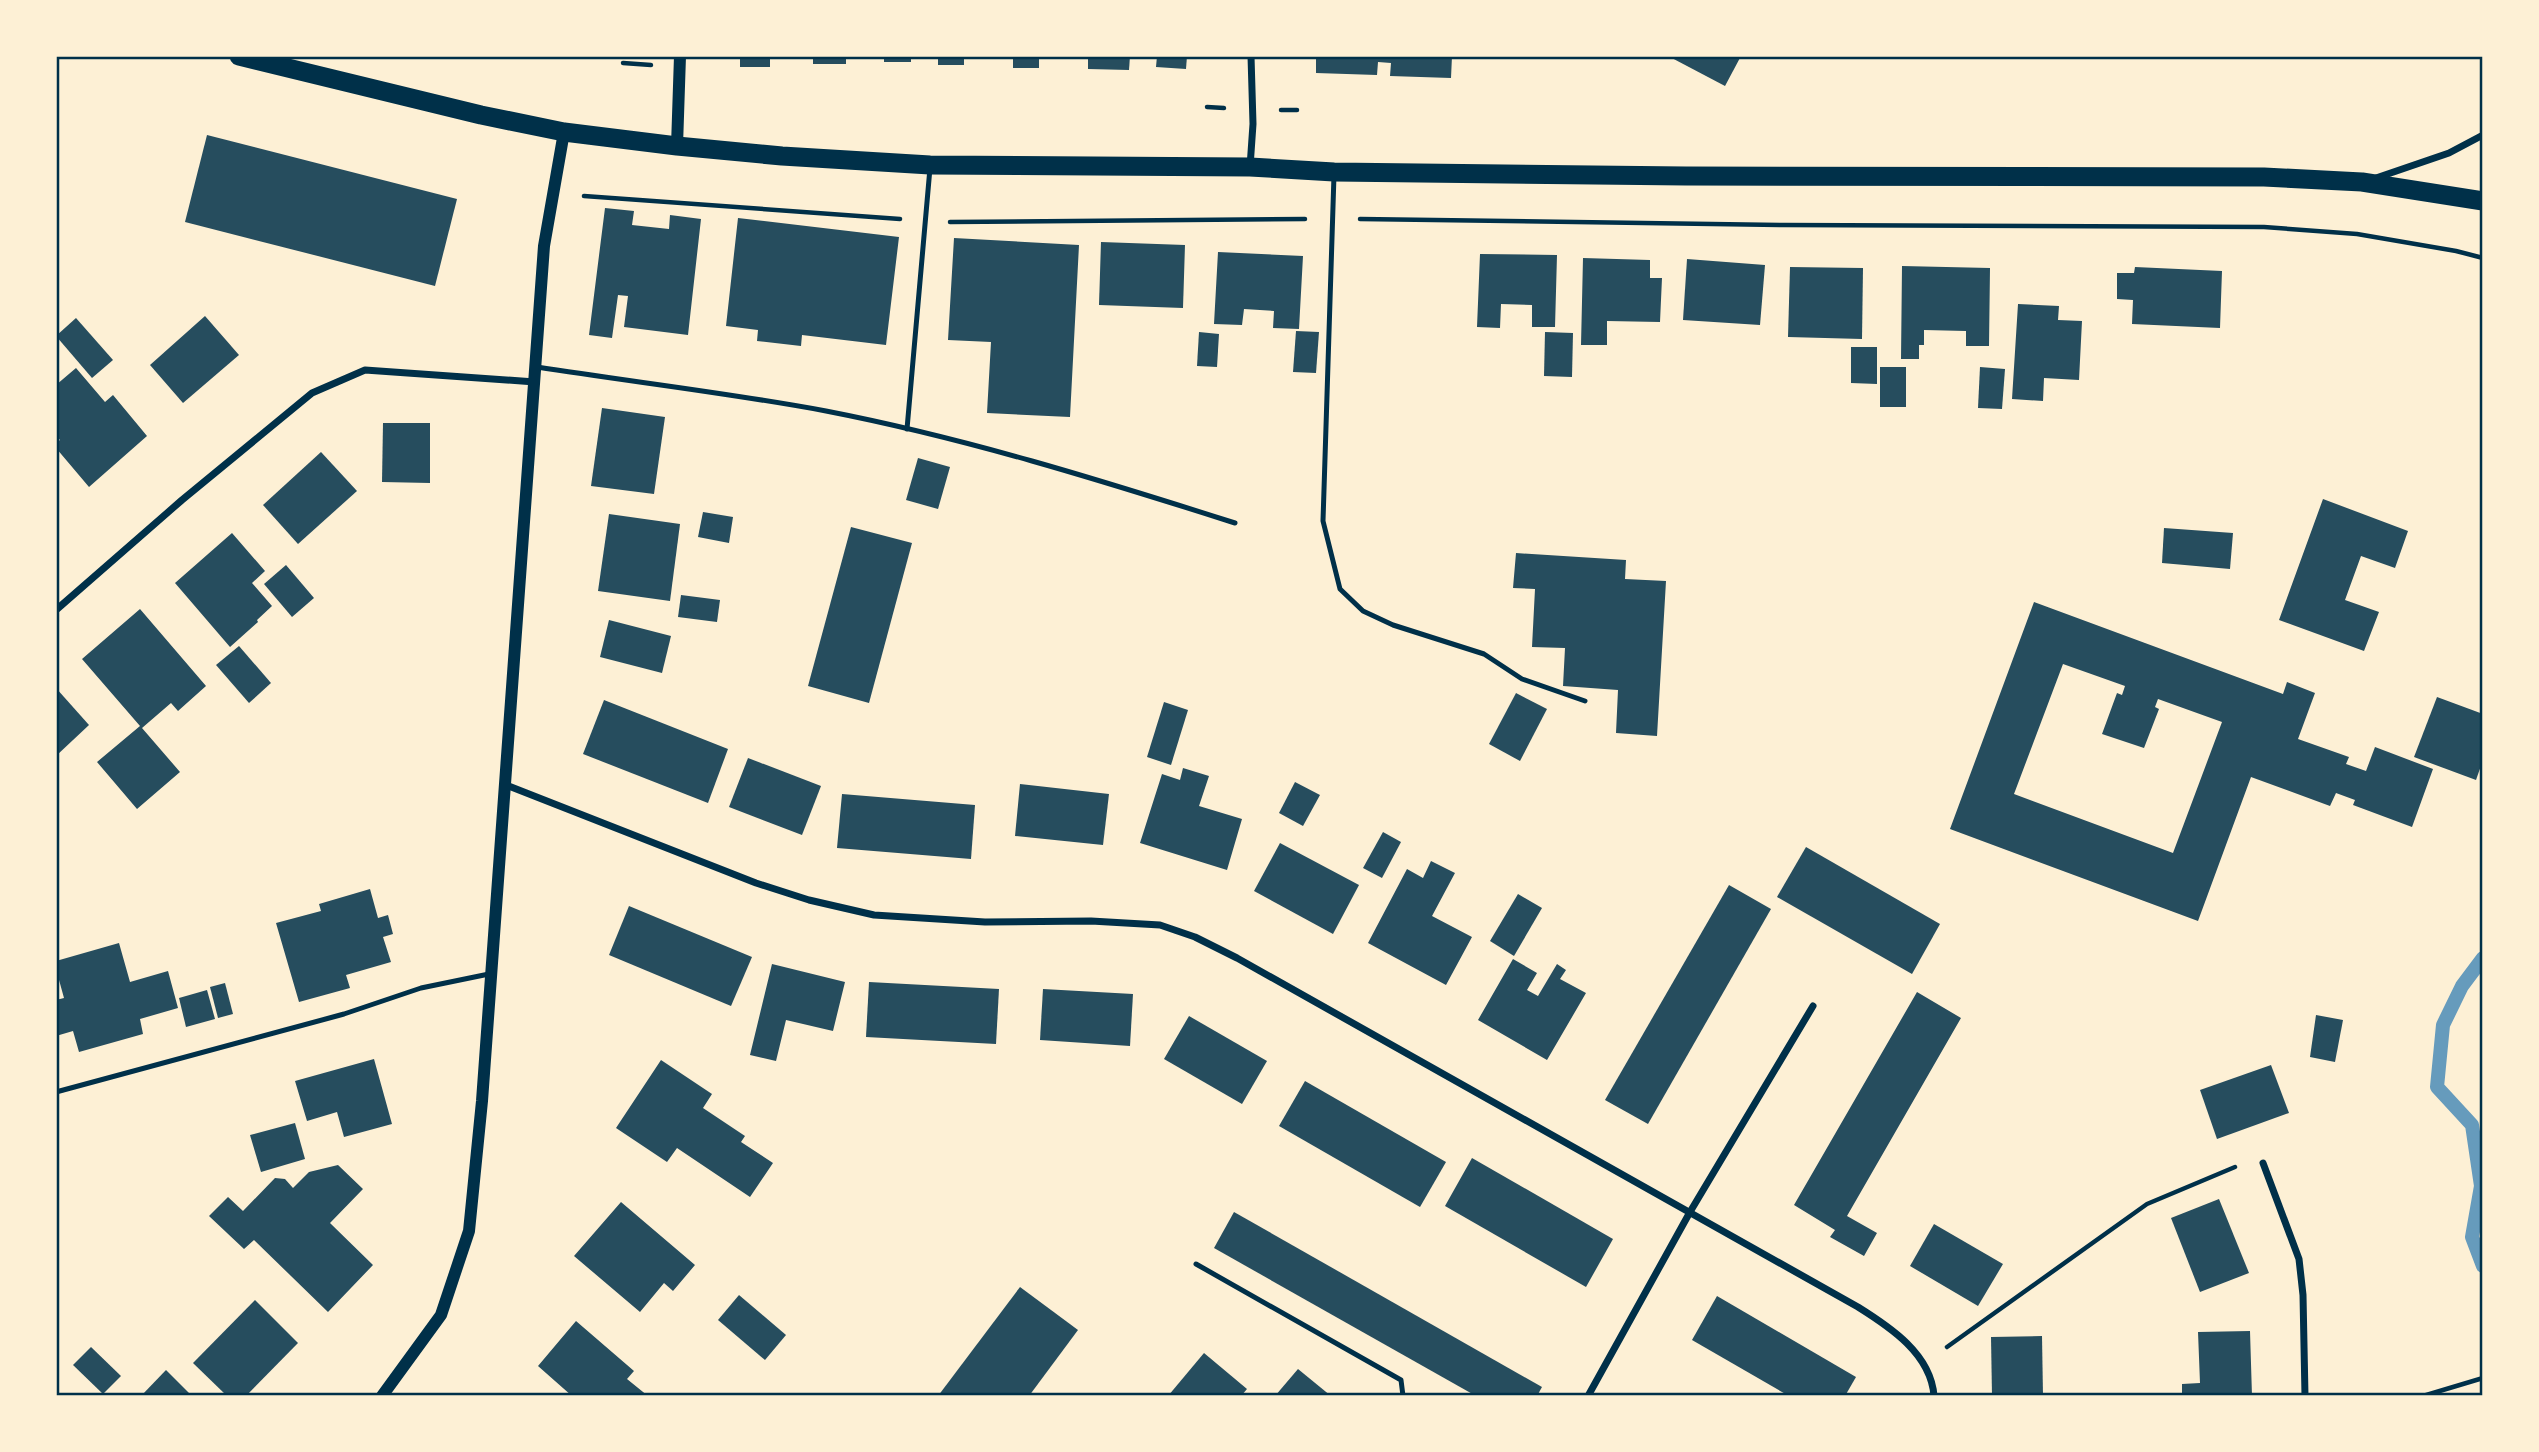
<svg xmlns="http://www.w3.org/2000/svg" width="2539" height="1452" font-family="'Source Sans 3',sans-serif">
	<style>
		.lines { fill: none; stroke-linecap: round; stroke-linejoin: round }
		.stream { stroke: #669bbc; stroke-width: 14 }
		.building { fill: #264d5e; fill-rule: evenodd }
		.path { stroke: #003049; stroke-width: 4.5 }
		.service { stroke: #003049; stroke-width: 5 }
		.minor { stroke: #003049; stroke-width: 7 }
		.tertiary { stroke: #003049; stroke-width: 12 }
		.trunk { stroke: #003049; stroke-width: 19 }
		.neatline { fill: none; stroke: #003049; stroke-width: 2.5 }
	</style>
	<rect width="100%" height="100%" fill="#fdf0d5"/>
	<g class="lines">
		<path class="stream" d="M2483 958 2462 986 2443 1025 2437 1087 2472 1125 2481 1186 2472 1237 2483 1266"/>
	</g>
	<g class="building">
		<rect x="740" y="56" width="30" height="11"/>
		<rect x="813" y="56" width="33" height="8"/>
		<rect x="884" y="56" width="27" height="6"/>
		<rect x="938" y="56" width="26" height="9"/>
		<rect x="1013" y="56" width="26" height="12"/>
		<path d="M1088 56H1130L1129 70 1088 69Z"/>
		<path d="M1157 56H1187L1186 69 1156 67Z"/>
		<path d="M1316 56H1452L1451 78 1390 76 1391 63 1378 62 1377 75 1316 73Z"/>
		<path d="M1668 56H1741L1725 86Z"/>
		<path d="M207 135 457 199 435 286 185 222Z"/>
		<path d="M605 208 634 211 632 225 669 229 670 215 701 219 688 335 624 327 628 296 618 295 612 338 589 335Z"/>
		<path d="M738 218 899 237 886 345 802 335 801 346 757 341 758 330 726 326Z"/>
		<path d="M954 238 1079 245 1070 417 987 413 991 342 948 340Z"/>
		<path d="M1101 242 1185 245 1183 308 1099 305Z"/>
		<path d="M1218 252 1303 256 1299 329 1273 328 1274 311 1244 309 1242 325 1214 324Z"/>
		<path d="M1480 254 1557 255 1555 327H1532V305L1501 304 1500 328 1477 327Z"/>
		<path d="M1583 258 1650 260V278H1662L1660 322 1607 321V345H1581Z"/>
		<path d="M1687 259 1765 265 1760 325 1683 320Z"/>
		<path d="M1902 266 1990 268 1989 346H1966V331L1924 330V345H1919V359H1901Z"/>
		<path d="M1790 267 1863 268 1862 339 1788 337Z"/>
		<path d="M2135 267 2222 271 2220 328 2132 324 2133 300 2117 299V273H2134Z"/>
		<path d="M2018 304 2059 306 2058 320 2082 321 2079 380 2044 378 2043 401 2012 399Z"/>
		<path d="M205 316 239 355 183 403 150 365Z"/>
		<path d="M76 318 113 360 92 378 56 336Z"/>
		<path d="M1296 331 1319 332 1316 373 1293 372Z"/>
		<path d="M1199 332 1219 334 1217 367 1197 366Z"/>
		<path d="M1545 332 1573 333 1572 377 1544 376Z"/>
		<path d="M1851 347H1877V384L1851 383Z"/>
		<rect x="1880" y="367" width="26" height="40"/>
		<path d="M1980 367 2005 369 2002 409 1978 408Z"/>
		<path d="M76 368 105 402 113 395 147 436 89 487 56 448V443L60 440 56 435V385Z"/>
		<path d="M602 408 665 417 654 494 591 486Z"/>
		<path d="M383 423H430V483L382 482Z"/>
		<path d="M321 452 357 491 298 544 263 505Z"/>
		<path d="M918 458 950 467 938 509 906 500Z"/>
		<path d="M2323 499 2408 531 2395 568 2361 556 2345 600 2379 612 2364 651 2279 620Z"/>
		<path d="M703 512 733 517 729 543 698 537Z"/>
		<path d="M609 514 680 524 670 601 598 591Z"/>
		<path d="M851 527 912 543 869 703 808 686Z"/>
		<path d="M2164 528 2233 533 2230 569 2162 563Z"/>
		<path d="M232 533 265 571 252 583 272 606 257 620 258 622 230 647 175 583Z"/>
		<path d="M1516 553 1626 560 1625 579 1666 581 1657 736 1616 733 1618 690 1563 686 1565 648 1532 647 1535 589 1513 588Z"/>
		<path d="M286 565 314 598 292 617 264 584Z"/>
		<path d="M681 595 720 600 717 622 678 617Z"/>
		<path d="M2034 602 2283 694 2287 682 2315 693 2298 739 2349 757 2346 764 2366 771 2375 747 2433 769 2412 827 2353 805 2355 800 2336 793 2330 806 2251 777 2198 921 1950 829ZM2063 664 2125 686 2122 695 2117 693 2102 734 2144 748 2159 709 2155 707 2158 699 2222 722 2173 853 2014 794Z"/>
		<path d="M140 609 206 686 178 711 171 703 142 728 180 772 137 809 97 762 140 726 82 659Z"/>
		<path d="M609 620 671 636 662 673 600 657Z"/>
		<path d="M239 646 271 683 249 703 216 665Z"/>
		<path d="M56 688 89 725 56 756Z"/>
		<path d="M1516 693 1547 709 1520 761 1489 744Z"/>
		<path d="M2437 697 2483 714V760L2476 780 2414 757Z"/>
		<path d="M604 700 728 749 708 803 583 754Z"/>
		<path d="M1164 702 1188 710 1171 765 1147 757Z"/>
		<path d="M748 758 821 786 802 835 729 807Z"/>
		<path d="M1183 768 1209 776 1199 806 1242 819 1227 870 1140 843 1162 774 1180 780Z"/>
		<path d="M1295 782 1320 795 1303 826 1279 813Z"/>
		<path d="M1020 784 1109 794 1103 845 1015 836Z"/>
		<path d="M842 794 975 805 971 859 837 848Z"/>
		<path d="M1383 832 1401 842 1382 878 1363 868Z"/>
		<path d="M1280 843 1359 885 1333 934 1254 891Z"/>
		<path d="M1806 847 1940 924 1912 974 1777 897Z"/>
		<path d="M1431 861 1455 873 1432 916 1472 937 1446 985 1368 943 1407 869 1423 878Z"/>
		<path d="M1729 885 1771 909 1648 1124 1605 1100Z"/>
		<path d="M370 889 378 918 388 915 393 934 383 937 391 962 346 975 350 988 299 1002 276 923 321 911 319 904Z"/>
		<path d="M1518 894 1542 908 1514 956 1490 941Z"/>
		<path d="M629 906 752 957 731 1006 609 955Z"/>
		<path d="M119 943 130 982 168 971 178 1008 140 1019 143 1034 79 1052 73 1031 56 1036V1000L64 998 56 969V961Z"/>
		<path d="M1513 959 1537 973 1527 990 1538 996 1557 964 1566 970 1560 979 1586 993 1547 1060 1478 1020Z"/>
		<path d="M772 964 845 982 833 1031 786 1020 776 1061 750 1055Z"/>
		<path d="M869 982 999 989 996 1044 866 1037Z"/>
		<path d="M225 983 233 1014 218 1018 210 987Z"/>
		<path d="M1043 989 1133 994 1130 1046 1040 1040Z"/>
		<path d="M207 990 215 1019 186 1027 179 998Z"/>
		<path d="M1917 992 1961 1018 1847 1216 1877 1233 1864 1256 1830 1237 1835 1230 1794 1205Z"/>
		<path d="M2316 1015 2343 1020 2335 1062 2310 1057Z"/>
		<path d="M1189 1016 1267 1061 1242 1104 1164 1059Z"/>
		<path d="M374 1059 392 1124 344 1137 337 1112 307 1121 295 1081Z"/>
		<path d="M661 1060 712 1094 703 1108 745 1136 741 1142 773 1163 750 1197 677 1148 667 1162 616 1128Z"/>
		<path d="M2271 1065 2289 1113 2217 1139 2200 1090Z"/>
		<path d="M1305 1081 1446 1162 1420 1207 1279 1126Z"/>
		<path d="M295 1123 305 1159 261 1172 250 1135Z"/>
		<path d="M1472 1158 1613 1239 1586 1287 1445 1206Z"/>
		<path d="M338 1165 363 1189 330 1223 373 1265 328 1312 254 1240 244 1249 209 1216 228 1197 243 1211 275 1178 285 1179 293 1188 309 1172Z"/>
		<path d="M2219 1199 2249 1273 2200 1292 2171 1218Z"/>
		<path d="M621 1202 695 1265 673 1291 664 1283 640 1312 574 1256Z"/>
		<path d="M1234 1212 1542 1387 1537 1396H1476L1214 1248Z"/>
		<path d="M1934 1224 2003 1264 1978 1306 1910 1266Z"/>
		<path d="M1020 1287 1078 1330 1029 1396H938Z"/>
		<path d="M739 1295 786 1335 765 1360 718 1320Z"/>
		<path d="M1717 1296 1856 1377 1845 1396H1789L1692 1340Z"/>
		<path d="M255 1300 298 1343 246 1396H227L193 1363Z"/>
		<path d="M576 1321 634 1371 627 1379 648 1396H572L538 1366Z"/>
		<path d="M2250 1331 2252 1396H2182V1384L2200 1383 2198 1332Z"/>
		<path d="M2042 1336 2043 1396H1992L1991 1337Z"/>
		<path d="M91 1347 121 1376 103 1394 73 1365Z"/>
		<path d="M1204 1353 1247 1389 1241 1396H1168Z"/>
		<path d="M1298 1369 1331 1396H1275Z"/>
		<path d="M166 1370 192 1396H141Z"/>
	</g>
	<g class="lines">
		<g class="path">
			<path d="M623 63 651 65"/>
			<path d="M1207 107 1224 108"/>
			<path d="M1281 110H1297"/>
			<path d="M584 196 900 219"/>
			<path d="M1360 219 1784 225 2264 227 2357 234 2456 251 2483 258"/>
			<path d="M950 222 1305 219"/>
			<path d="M1947 1347 2147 1204 2235 1167"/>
			<path d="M2423 1396 2483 1378"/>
		</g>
		<g class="service">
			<path d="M1334 175 1323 521 1340 589 1363 611 1393 625 1484 654 1522 679 1585 701"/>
			<path d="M537 367C633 382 730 393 826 411 965 438 1100 480 1235 523"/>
			<path d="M907 429 930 168"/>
			<path d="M56 1092 344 1014 421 988 489 974"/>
			<path d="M1196 1264 1401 1380 1403 1396"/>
		</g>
		<g class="minor">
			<path d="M1250 167 1253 124 1251 56"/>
			<path d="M2376 178 2449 153 2483 135"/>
			<path d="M56 610 182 500 312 393 365 370 535 382"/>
			<path d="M506 785 756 883 809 900 874 915 985 922 1091 921 1160 925 1195 937 1237 958 1858 1307C1890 1327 1931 1354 1934 1396"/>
			<path d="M2263 1163 2299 1259 2303 1295 2305 1396"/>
			<path d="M1588 1396 1690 1212 1813 1006"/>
		</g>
		<g class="tertiary">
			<path d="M677 146 680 56"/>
			<path d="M382 1396 441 1315 469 1231 482 1101 544 246 564 132"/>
		</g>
		<path class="trunk" d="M239 56 481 115 564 132 677 146 782 156 930 165 1250 167 1334 172 1686 176 2264 177 2362 182 2483 201"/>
	</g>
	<rect width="2539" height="1452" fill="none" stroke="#fdf0d5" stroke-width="116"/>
	<rect x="58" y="58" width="2423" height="1336" class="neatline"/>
</svg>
